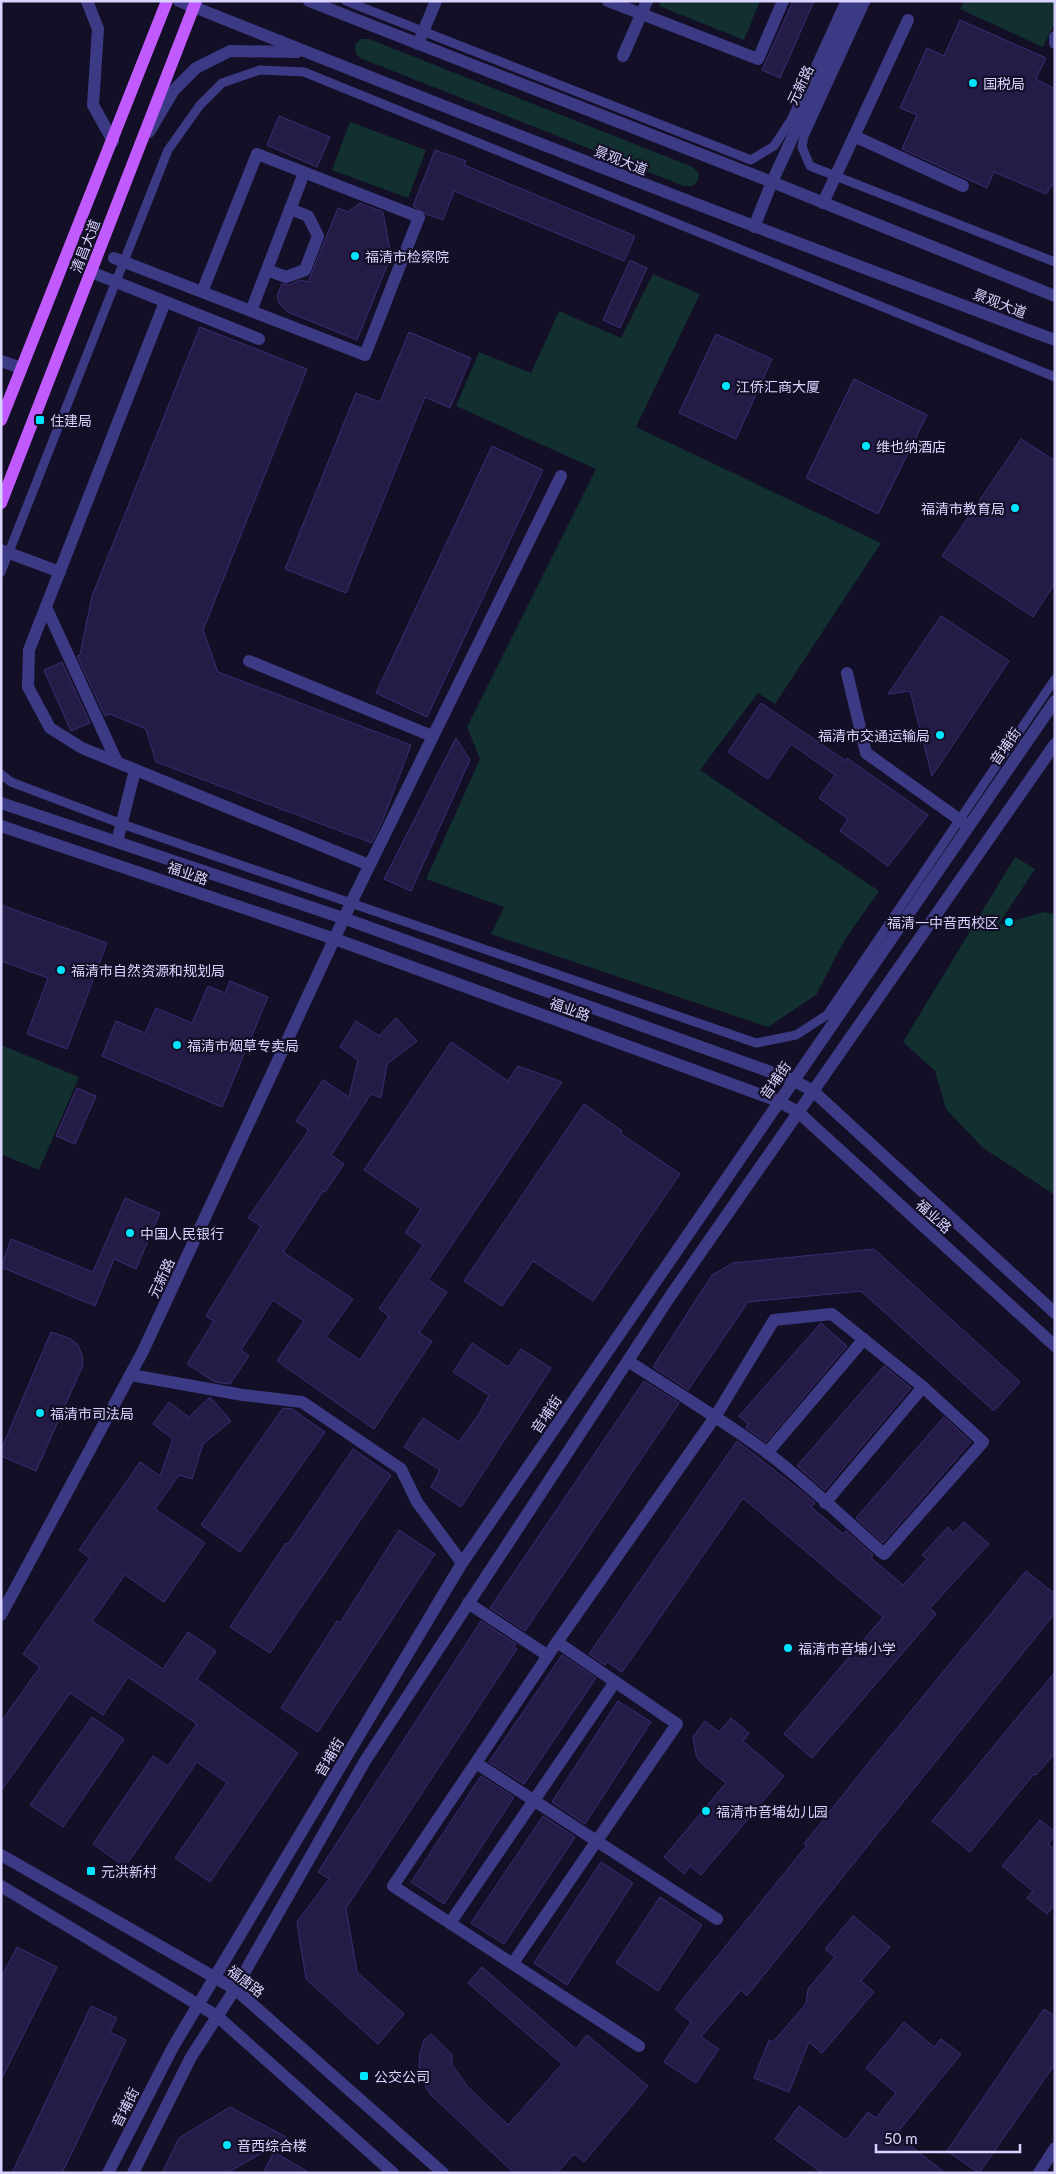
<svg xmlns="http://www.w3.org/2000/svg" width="1056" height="2174" font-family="Lato,'Noto Sans SC',sans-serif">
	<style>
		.green { fill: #12302f }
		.building { fill: #241b47; stroke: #3b2d73 }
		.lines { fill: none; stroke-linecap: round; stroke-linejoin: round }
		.service { stroke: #3d3a85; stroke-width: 9 }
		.minor { stroke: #3d3a85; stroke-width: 12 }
		.tertiary { stroke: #3d3a85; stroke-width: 12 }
		.primary { stroke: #c25bff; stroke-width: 12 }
		.poi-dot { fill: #00e5ff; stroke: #130f26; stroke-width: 2 }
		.labels { text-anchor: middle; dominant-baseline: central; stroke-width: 4.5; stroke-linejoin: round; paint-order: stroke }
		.poi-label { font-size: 14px; fill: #d9d4ff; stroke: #130f26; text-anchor: start }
		.street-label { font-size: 14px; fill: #d9d4ff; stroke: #130f26 }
	</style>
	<rect width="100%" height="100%" fill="#130f26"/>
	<g class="green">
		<path d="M661 1H760L744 40 659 6Z"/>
		<path d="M964 1H1051L1055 3V22L1043 47 960 9Z"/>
		<path d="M361 39H369L693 167 699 174 698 181 692 186H684L360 58 356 53 355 45Z"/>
		<path d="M350 122 426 150 408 198 332 170Z"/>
		<path d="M653 274 700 294 636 427 881 543 775 704 758 693 700 770 879 891 844 941 816 995 768 1027 491 934 504 907 426 879 480 759 467 727 596 469 456 406 479 352 531 373 559 311 621 338Z"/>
		<path d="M1015 857 1035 869 998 925 1044 912 1055 914V1195L983 1148 946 1109 935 1071 903 1042Z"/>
		<path d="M1 1045 79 1077 39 1170 1 1154Z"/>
	</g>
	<g class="building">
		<path d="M793 1H814L780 78 762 70Z"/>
		<path d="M960 20 1046 58 1036 79 1055 89V181L1046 194 994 172 987 188 902 149 917 115 900 108 927 48 944 56Z"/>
		<path d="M279 116 330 137 317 167 267 145Z"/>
		<path d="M435 150 466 161 464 165 635 236 624 261 454 191 443 220 426 214 413 206Z"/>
		<path d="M360 203 383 212 391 256 357 340 288 312 279 303 277 296 282 284 289 285 300 280 308 282 338 208 348 212Z"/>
		<path d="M630 260 647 268 620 328 603 320Z"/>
		<path d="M200 327 307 369 203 630 218 672 411 745 384 817 372 843 156 762 146 729 110 714 105 716 77 656 80 655 92 596Z"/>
		<path d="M409 332 471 358 450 408 425 397 346 593 285 569 356 393 380 402Z"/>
		<path d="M716 334 772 359 736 439 679 413Z"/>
		<path d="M854 379 927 415 878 514 806 478Z"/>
		<path d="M1021 439 1055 461V583L1033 617 942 556Z"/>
		<path d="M492 446 543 470 427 717 376 693Z"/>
		<path d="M941 616 1009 661 932 776 910 691 888 694Z"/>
		<path d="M62 662 90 723 71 731 44 670Z"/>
		<path d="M761 703 846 761 847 758 928 815 888 866 840 831 848 819 819 798 835 775 791 744 768 779 728 752Z"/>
		<path d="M456 738 470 760 411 891 384 879Z"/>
		<path d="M1 905 107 943 67 1049 27 1034 48 978 1 961Z"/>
		<path d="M230 981 268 997 222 1107 102 1056 116 1021 145 1033 156 1008 192 1023 208 986 225 993Z"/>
		<path d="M396 1018 417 1041 387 1064 381 1098 371 1094 331 1155 344 1164 325 1192 323 1191 283 1252 353 1299 326 1337 360 1360 389 1316 379 1309 423 1245 405 1233 421 1209 364 1170 451 1042 508 1081 518 1066 562 1082 428 1280 447 1292 419 1333 432 1341 374 1429 277 1361 304 1321 273 1300 241 1350 249 1356 230 1384 215 1382 187 1364 214 1321 206 1316 261 1226 248 1218 309 1130 296 1121 323 1080 349 1097 358 1060 340 1047 356 1021 379 1036Z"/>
		<path d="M77 1088 96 1096 75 1144 56 1136Z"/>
		<path d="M584 1104 622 1131 620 1133 680 1174 593 1301 533 1261 502 1306 464 1281Z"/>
		<path d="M125 1198 160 1213 136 1269 114 1259 95 1306 1 1267 11 1239 93 1272Z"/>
		<path d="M874 1249 1020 1382 994 1411 861 1291 748 1302 688 1390 653 1367 712 1275 733 1263Z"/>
		<path d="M821 1323 847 1346 766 1442 746 1428 748 1424 739 1416Z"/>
		<path d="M51 1332 71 1339 78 1345 82 1355 83 1365 36 1471 1 1456V1450Z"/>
		<path d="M472 1343 508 1367 521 1349 551 1368 461 1507 431 1487 440 1470 404 1447 423 1418 459 1442 479 1414 489 1395 453 1372Z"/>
		<path d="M884 1366 911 1388 825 1490 797 1466Z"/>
		<path d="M644 1381 679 1403 525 1631 490 1608Z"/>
		<path d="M210 1397 231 1421 203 1444 192 1479 179 1475 155 1509 205 1543 164 1602 125 1575 92 1621 163 1669 188 1632 216 1651 197 1679 298 1753 210 1882 175 1858 227 1783 197 1762 125 1867 93 1844 153 1756 168 1766 197 1724 128 1677 103 1715 70 1693 1 1791V1722L40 1667 23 1654 90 1558 79 1550 140 1462 160 1476 173 1439 153 1424 169 1402 189 1417Z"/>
		<path d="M283 1408 292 1409 325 1432 240 1552 201 1525Z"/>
		<path d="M944 1417 971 1442 883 1543 856 1518Z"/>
		<path d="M737 1441 805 1494 815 1503 811 1507 843 1534 846 1531 873 1555 871 1558 903 1585 927 1559 922 1555 948 1527 953 1533 964 1522 989 1544 930 1608 936 1614 812 1758 784 1734 883 1617 743 1498 622 1672 607 1662 605 1665 589 1654Z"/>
		<path d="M353 1449 391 1475 270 1653 230 1627 286 1543 288 1544Z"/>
		<path d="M399 1530 435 1554 318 1732 281 1708 337 1621 340 1623Z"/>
		<path d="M1026 1571 1055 1594V1613L747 1996 741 1990 701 2037 719 2049 696 2083 664 2062 691 2022 675 2009 807 1845 804 1844 870 1761Z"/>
		<path d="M481 1621 516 1644 514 1647 517 1649 346 1908 357 1972 404 2014 378 2044 306 1979 297 1922 329 1879 318 1872Z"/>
		<path d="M562 1655 596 1678 524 1784 489 1762Z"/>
		<path d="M1055 1672V1753L1036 1775 1034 1774 970 1852 932 1821Z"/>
		<path d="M618 1701 651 1722 585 1824 552 1802Z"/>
		<path d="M92 1717 124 1739 63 1827 30 1805Z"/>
		<path d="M731 1718 749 1733 743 1741 784 1776 701 1875 690 1866 684 1874 664 1857 726 1783 700 1762 696 1755 693 1737 705 1721 719 1732Z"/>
		<path d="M481 1776 514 1797 444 1904 411 1882Z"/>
		<path d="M543 1816 575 1837 504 1944 471 1923Z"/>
		<path d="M1040 1820 1055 1832V1836L1048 1844 1055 1850V1904L1047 1914 1027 1898 1033 1891 1002 1866Z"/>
		<path d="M601 1862 633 1883 567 1985 534 1963Z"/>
		<path d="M660 1897 702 1925 658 1991 616 1963Z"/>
		<path d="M853 1916 890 1947 861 1981 874 1992 822 2053 809 2042 789 2092 754 2078 769 2040 773 2042 806 2004 808 1989 835 1957 825 1949Z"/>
		<path d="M17 1947 57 1967 1 2080V1978Z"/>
		<path d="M482 1967 576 2049 587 2035 648 2086 584 2162 574 2154 557 2173H514L431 2095 424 2084 419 2067 420 2053 424 2040 431 2034 452 2055V2065L468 2087 508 2125 562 2064 468 1983Z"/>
		<path d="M91 2006 117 2018 110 2032 126 2040 62 2173H12Z"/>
		<path d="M1044 2009 1055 2016V2064L979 2173 947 2151Z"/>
		<path d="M904 2022 934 2047 941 2039 961 2054 896 2134 945 2173H822L775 2139 799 2106 846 2140 868 2112 876 2118 896 2093 866 2068Z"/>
		<path d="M230 2107 288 2138 227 2173H162L179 2138Z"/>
		<path d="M274 2152 310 2173H263Z"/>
	</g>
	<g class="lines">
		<g class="service">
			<path d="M346 1 751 160 774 146 791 120 845 1"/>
			<path d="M866 1 804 136 802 147 810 166 1055 262"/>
			<path d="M1 572 168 150 200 105 222 83 260 70 304 72 1055 377"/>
			<path d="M1 774 11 782 122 824 756 1043 796 1035 827 1015 1055 679"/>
		</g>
		<g class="minor">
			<path d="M608 1 758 59 783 1"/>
			<path d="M1055 37V43"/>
			<path d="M418 44 436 1"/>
			<path d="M623 56 647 1"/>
			<path d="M854 136 963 186"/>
			<path d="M772 182 855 1"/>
			<path d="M823 203 908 20"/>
			<path d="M114 258C198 290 281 323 365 355L419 217 257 154 202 292"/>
			<path d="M267 270 286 277 305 270 318 236 308 216 290 209"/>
			<path d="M91 272 259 339"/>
			<path d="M165 302 29 650 28 687 50 728 82 748 369 865"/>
			<path d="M251 311 304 173"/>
			<path d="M1 550 60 572"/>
			<path d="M46 607 117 762"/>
			<path d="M249 661 432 736"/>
			<path d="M847 673 866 753 967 825"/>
			<path d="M117 842 135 770"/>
			<path d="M131 1375 243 1395 302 1402 401 1469 417 1502 462 1563"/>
			<path d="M767 1453 864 1339"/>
			<path d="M825 1503 923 1387"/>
			<path d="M468 1603 547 1655"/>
			<path d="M1 1615 143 1351 351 903 561 476"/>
			<path d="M557 1642 393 1886 639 2046"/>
			<path d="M476 1763 717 1919"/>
			<path d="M450 1923 615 1682"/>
			<path d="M513 1963 677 1724 557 1642 715 1417 774 1320 832 1314 923 1387 983 1442 884 1554C845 1520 807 1482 765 1451 721 1419 674 1391 628 1361"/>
		</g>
		<g class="tertiary">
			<path d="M87 1 98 29 93 105 113 141"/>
			<path d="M179 1C470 118 762 230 1055 340"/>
			<path d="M309 1 772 182 1055 296"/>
			<path d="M149 132 174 90 196 68 230 51 297 52"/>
			<path d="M754 227 772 182"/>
			<path d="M1 361 21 368"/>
			<path d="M1 803 343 918 793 1080 813 1091 1055 1313"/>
			<path d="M1 826 335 939 778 1101 798 1112 1055 1346"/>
			<path d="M1 1855 235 1989 443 2173"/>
			<path d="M1 1886 217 2016 393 2173"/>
			<path d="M108 2173 173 2047 462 1563 1055 701"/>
			<path d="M133 2173 191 2057 235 1989 365 1761 671 1295 1055 744"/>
			<path d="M1039 2173 1055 2148"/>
		</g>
		<g class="primary">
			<path d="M1 420 167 1"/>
			<path d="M1 503 196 1"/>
		</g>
	</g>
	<g class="poi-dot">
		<circle cx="973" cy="83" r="5"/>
		<circle cx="355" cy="256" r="5"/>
		<circle cx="726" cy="386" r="5"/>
		<rect x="35" y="415" width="10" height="10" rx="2.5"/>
		<circle cx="866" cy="446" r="5"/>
		<circle cx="1015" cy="508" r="5"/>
		<circle cx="940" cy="735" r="5"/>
		<circle cx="1009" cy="922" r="5"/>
		<circle cx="61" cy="970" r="5"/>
		<circle cx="177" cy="1045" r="5"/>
		<circle cx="130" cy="1233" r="5"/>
		<circle cx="40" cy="1413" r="5"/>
		<circle cx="788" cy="1648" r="5"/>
		<circle cx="706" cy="1811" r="5"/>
		<rect x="86" y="1866" width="10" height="10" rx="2.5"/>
		<rect x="359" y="2071" width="10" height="10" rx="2.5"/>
		<circle cx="227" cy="2145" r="5"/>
	</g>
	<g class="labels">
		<g class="poi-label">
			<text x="983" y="83">国税局</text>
			<text x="365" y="256">福清市检察院</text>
			<text x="736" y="386">江侨汇商大厦</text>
			<text x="50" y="420">住建局</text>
			<text x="876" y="446">维也纳酒店</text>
			<text x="1005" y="508" text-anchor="end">福清市教育局</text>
			<text x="930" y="735" text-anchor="end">福清市交通运输局</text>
			<text x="999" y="922" text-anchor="end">福清一中音西校区</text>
			<text x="71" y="970">福清市自然资源和规划局</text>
			<text x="187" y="1045">福清市烟草专卖局</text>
			<text x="140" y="1233">中国人民银行</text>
			<text x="50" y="1413">福清市司法局</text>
			<text x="798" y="1648">福清市音埔小学</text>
			<text x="716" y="1811">福清市音埔幼儿园</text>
			<text x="101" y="1871">元洪新村</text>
			<text x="374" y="2076">公交公司</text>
			<text x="237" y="2145">音西综合楼</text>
		</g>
		<g class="street-label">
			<text transform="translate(800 85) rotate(-65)">元新路</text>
			<text transform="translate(621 160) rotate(21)">景观大道</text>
			<text transform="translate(85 246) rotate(-69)">清昌大道</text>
			<text transform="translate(1000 303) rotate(21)">景观大道</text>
			<text transform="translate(1005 746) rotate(-55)">音埔街</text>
			<text transform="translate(188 873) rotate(19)">福业路</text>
			<text transform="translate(570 1009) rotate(20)">福业路</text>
			<text transform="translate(775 1080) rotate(-55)">音埔街</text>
			<text transform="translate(934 1216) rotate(42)">福业路</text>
			<text transform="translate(161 1278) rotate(-65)">元新路</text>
			<text transform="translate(546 1414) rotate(-56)">音埔街</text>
			<text transform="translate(329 1757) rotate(-59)">音埔街</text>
			<text transform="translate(246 1981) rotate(37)">福唐路</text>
			<text transform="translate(125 2107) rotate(-63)">音埔街</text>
		</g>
	</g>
	<rect width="1056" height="2174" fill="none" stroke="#d9d4ff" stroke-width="5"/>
	<path d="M876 2144v8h144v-8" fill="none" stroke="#d9d4ff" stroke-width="2.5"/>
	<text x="884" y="2144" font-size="15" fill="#d9d4ff" stroke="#130f26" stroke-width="4" paint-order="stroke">50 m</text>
</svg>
